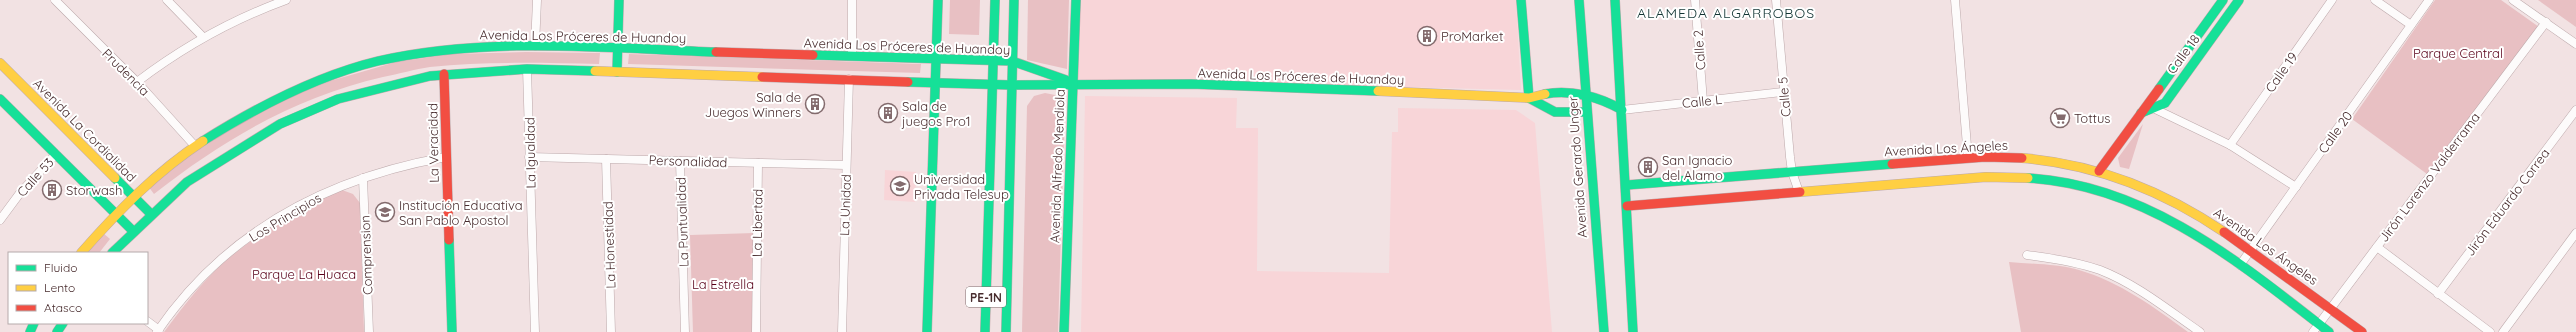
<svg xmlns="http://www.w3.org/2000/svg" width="2576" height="332" font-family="Quicksand,sans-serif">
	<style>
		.built { fill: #f8d5d8 }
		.green { fill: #e8c0c3 }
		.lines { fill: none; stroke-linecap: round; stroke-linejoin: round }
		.street-casing { stroke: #bda9ab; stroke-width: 9 }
		.fast-casing { stroke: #bda9ab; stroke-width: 10 }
		.slow-casing { stroke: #bda9ab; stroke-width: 10 }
		.jam-casing { stroke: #bda9ab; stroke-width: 10 }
		.street { stroke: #fdfbfb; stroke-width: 8 }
		.fast { stroke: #16e098; stroke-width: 9 }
		.slow { stroke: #ffcf43; stroke-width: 9 }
		.jam { stroke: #f24e42; stroke-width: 9 }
		.labels { text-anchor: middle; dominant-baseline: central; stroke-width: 4; stroke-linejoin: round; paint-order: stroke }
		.shield { fill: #fff; stroke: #7e6b6c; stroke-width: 1 }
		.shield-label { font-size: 12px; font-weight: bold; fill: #472b2d }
		.street-label { font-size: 13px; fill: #472b2d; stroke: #fff }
		.poi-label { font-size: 13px; fill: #472b2d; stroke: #fff; text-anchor: start }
		.park-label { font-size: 13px; fill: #580019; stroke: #fff }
		.neighbourhood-label { font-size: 14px; letter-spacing: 1px; fill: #113433; stroke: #fff }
	</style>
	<rect width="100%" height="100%" fill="#f2e2e3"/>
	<g class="built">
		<path d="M1081 0H1516L1521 90 1077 79Z"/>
		<path d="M1085 96 1237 98 1236 128H1258L1257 271 1389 273 1392 132H1398V108L1516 110 1535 123 1552 332H1081Z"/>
		<path d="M885 170 916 172 915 202 884 200Z"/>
	</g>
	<g class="green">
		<path d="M950 0H980L979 35 949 34Z"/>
		<path d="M1028 0H1069L1067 69 1027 60Z"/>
		<path d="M2435 0H2501L2539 27 2427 174 2352 119Z"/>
		<path d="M2538 0H2576V27Z"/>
		<path d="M526 52 600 53 599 64C543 63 486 61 430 67 415 69 399 74 383 77 296 97 224 139 154 194L148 186 178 163 267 106 330 81 396 62 452 54Z"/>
		<path d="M629 54 921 64 920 73 628 64Z"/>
		<path d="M1045 93 1055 95 1065 105 1058 332H1022L1027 106 1034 96Z"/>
		<path d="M2143 124 2129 169 2120 167 2118 158Z"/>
		<path d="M342 190 353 194 360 203 364 332H164C185 304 207 275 235 253 265 229 299 210 332 191Z"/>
		<path d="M103 233 110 239 99 253H85Z"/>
		<path d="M754 233 752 332H693L690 235Z"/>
		<path d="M2009 262C2032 264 2057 264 2079 270 2120 282 2154 307 2188 332H2021Z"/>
	</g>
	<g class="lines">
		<g class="street-casing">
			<g id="street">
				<path d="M55 0 137 82 195 146"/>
				<path d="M167 0 203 37"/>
				<path d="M1695 0 1703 101"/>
				<path d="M1776 0 1790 157 1792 172 1799 192"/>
				<path d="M1955 0 1968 158"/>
				<path d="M2375 0 2411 25"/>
				<path d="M2513 0 2576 44"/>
				<path d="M535 46 537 0"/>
				<path d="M852 56V0"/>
				<path d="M527 69 535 332"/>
				<path d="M137 82C183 47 231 20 286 0"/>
				<path d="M2155 109 2230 145 2296 187"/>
				<path d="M1622 110 1783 92"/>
				<path d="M2230 145 2332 0"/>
				<path d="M529 157 846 165"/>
				<path d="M606 159 611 332"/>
				<path d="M680 161 685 332"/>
				<path d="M363 178 369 332"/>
				<path d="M0 220 20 193 56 154"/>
				<path d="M2377 247 2490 332"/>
				<path d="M2027 255C2051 258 2077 262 2100 270 2136 284 2168 310 2200 332"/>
				<path d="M2240 265 2429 0"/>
				<path d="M2438 294 2576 110"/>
				<path d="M147 321 159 330"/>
				<path d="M157 332C226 231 328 178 446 157"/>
				<path d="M756 332 758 163"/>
				<path d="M842 332 849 79"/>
				<path d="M2313 332 2546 22"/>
				<path d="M2503 332 2576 233"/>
			</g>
		</g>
		<g class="fast-casing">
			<g id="fast">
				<path d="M1521 0 1529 98"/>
				<path d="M1579 0 1604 332"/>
				<path d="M1615 0 1633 332"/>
				<path d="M813 55 1012 61 1066 80"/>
				<path d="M617 72 619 0"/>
				<path d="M908 82 1011 85 1191 84 1378 91"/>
				<path d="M2159 89 2223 0"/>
				<path d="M1545 94C1571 89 1600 97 1622 110"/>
				<path d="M1529 98 1555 112H1586"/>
				<path d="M0 99 133 231"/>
				<path d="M2141 113 2165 103 2239 0"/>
				<path d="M203 141C257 107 316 76 378 61 489 36 604 48 716 52"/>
				<path d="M115 178 151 214"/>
				<path d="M2028 178C2147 185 2239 262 2329 332"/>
				<path d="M1627 185 1892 164"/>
				<path d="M449 240 452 332"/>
				<path d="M112 253 187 182 280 124 338 99 430 76 527 69 595 71"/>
				<path d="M30 332 34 323"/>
				<path d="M57 332 63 323"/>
				<path d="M927 332 938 0"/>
				<path d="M985 332 995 0"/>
				<path d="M1006 332 1014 0"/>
				<path d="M1064 332 1076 0"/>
			</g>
		</g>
		<g class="slow-casing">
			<g id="slow">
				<path d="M0 63 115 178"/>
				<path d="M595 71 762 77"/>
				<path d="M1378 91 1529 98 1545 94"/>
				<path d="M2022 158C2097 164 2162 190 2224 232"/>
				<path d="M1800 192 1986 177 2028 178"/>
				<path d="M81 253C118 211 156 172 203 141"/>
			</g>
		</g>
		<g class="jam-casing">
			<g id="jam">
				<path d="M716 52 813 55"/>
				<path d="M444 74 449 240"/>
				<path d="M762 77 908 82"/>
				<path d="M1892 164 1985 157 2022 158"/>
				<path d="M2099 171 2159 89"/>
				<path d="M1627 206 1800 192"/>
				<path d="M2224 232 2362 332"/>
			</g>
		</g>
		<use href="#street" class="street"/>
		<use href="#fast" class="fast"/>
		<use href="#slow" class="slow"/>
		<use href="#jam" class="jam"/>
	</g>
	<defs>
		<g id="building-ring" transform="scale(1)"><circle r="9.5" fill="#fff" stroke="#836b6d" stroke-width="1.5"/><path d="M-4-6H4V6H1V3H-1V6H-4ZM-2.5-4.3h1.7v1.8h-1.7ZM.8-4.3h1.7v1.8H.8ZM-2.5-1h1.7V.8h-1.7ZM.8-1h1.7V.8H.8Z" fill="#836b6d"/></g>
		<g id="supermarket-ring" transform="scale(1)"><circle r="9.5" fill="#fff" stroke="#836b6d" stroke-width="1.5"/><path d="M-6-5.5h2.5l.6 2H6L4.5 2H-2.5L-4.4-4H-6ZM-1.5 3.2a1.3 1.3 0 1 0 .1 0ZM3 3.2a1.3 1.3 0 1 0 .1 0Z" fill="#836b6d"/></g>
		<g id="school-ring" transform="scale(1)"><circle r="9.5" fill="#fff" stroke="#836b6d" stroke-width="1.5"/><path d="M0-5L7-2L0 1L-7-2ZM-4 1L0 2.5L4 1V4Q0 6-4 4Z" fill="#836b6d"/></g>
	</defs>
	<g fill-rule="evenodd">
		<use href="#building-ring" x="1427" y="36"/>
		<use href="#building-ring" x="815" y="104"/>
		<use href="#building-ring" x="888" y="113"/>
		<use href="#supermarket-ring" x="2060" y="118"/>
		<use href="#building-ring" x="1648" y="167"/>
		<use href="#school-ring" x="900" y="186"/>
		<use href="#building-ring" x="52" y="190"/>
		<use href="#school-ring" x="385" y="212"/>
	</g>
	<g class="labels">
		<rect class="shield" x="966" y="287" width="40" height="20" rx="3"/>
		<g class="shield-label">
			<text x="986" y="297">PE-1N</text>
		</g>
		<g class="street-label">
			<text transform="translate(583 36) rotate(1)">Avenida Los Próceres de Huandoy</text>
			<text transform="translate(907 46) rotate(2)">Avenida Los Próceres de Huandoy</text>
			<text transform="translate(1699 50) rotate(-94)">Calle 2</text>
			<text transform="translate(2183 54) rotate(-54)">Calle 18</text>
			<text transform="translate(126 72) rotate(45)">Prudencia</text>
			<text transform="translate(2281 72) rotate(-55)">Calle 19</text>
			<text transform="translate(1301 76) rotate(2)">Avenida Los Próceres de Huandoy</text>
			<text transform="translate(1784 97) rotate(-95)">Calle 5</text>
			<text transform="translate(1702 101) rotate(-6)">Calle L</text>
			<text transform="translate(85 130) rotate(45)">Avenida La Cordialidad</text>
			<text transform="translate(2335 132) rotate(-54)">Calle 20</text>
			<text transform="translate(433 143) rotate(-91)">La Veracidad</text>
			<text transform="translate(1946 148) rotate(-3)">Avenida Los Ángeles</text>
			<text transform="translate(530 153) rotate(-91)">La Igualdad</text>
			<text transform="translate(688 161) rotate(2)">Personalidad</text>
			<text transform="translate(1057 166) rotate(-88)">Avenida Alfredo Mendiola</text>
			<text transform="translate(1577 167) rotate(-94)">Avenida Gerardo Unger</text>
			<text transform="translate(35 177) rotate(-48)">Calle 53</text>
			<text transform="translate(2429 177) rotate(-53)">Jirón Lorenzo Valderrama</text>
			<text transform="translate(2507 202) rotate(-53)">Jirón Eduardo Correa</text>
			<text transform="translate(845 205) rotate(-88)">La Unidad</text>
			<text transform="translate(285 217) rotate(-31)">Los Principios</text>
			<text transform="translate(682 222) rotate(-92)">La Puntualidad</text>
			<text transform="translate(757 223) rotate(-89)">La Libertad</text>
			<text transform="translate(609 245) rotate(-92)">La Honestidad</text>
			<text transform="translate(2266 246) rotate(35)">Avenida Los Ángeles</text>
			<text transform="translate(366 255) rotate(-92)">Comprension</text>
		</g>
		<g class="poi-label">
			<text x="1441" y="36">ProMarket</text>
			<text x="801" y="97" text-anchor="end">Sala de<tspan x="801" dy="15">Juegos Winners</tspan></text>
			<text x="902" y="106">Sala de<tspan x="902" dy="15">juegos Pro1</tspan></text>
			<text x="2074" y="118">Tottus</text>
			<text x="1662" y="160">San Ignacio<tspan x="1662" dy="15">del Alamo</tspan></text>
			<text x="914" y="179">Universidad<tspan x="914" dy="15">Privada Telesup</tspan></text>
			<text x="66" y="190">Storwash</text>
			<text x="399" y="205">Institución Educativa<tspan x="399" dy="15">San Pablo Apostol</tspan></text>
		</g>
		<g class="park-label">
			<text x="2458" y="53">Parque Central</text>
			<text x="304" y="274">Parque La Huaca</text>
			<text x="723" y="284">La Estrella</text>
		</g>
		<g class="neighbourhood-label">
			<text x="1726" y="13">ALAMEDA ALGARROBOS</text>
		</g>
	</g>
	<rect x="8" y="252" width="140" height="72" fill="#ffffff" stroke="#b5aaab"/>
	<rect x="16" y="265" width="20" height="6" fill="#16e098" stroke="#b5aaab"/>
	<text x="44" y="272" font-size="12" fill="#472b2d">Fluido</text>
	<rect x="16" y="285" width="20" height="6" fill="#ffcf43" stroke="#b5aaab"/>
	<text x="44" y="292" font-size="12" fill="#472b2d">Lento</text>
	<rect x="16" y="305" width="20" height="6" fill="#f24e42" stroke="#b5aaab"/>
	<text x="44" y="312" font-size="12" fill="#472b2d">Atasco</text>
</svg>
